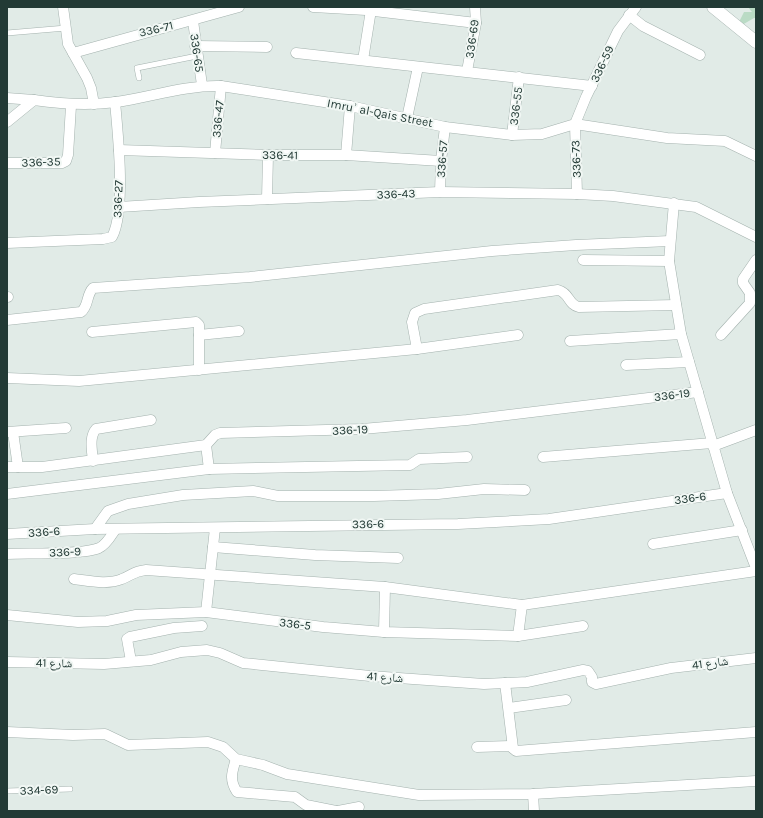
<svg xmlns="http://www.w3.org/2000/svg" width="763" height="818" font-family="Karla,'Noto Naskh Arabic',sans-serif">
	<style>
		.green { fill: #badbc5 }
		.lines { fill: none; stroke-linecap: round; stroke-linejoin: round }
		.service-casing { stroke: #a4b2ae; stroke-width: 6 }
		.minor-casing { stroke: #a4b2ae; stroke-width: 11 }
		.tertiary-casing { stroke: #a4b2ae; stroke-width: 13 }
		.service { stroke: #fff; stroke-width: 5 }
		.minor { stroke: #fff; stroke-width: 10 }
		.tertiary { stroke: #fff; stroke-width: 12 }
		.labels { text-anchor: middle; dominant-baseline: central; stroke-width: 4; stroke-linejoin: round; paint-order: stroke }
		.street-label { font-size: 12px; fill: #223a35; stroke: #f1f7f4 }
	</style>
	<rect width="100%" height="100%" fill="#e1ebe7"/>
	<path class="green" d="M748 7H756V18H754L742 25 739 22 744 12H752Z"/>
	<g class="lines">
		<g class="service-casing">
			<g id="service">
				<path d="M7 33 66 28"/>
				<path d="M139 78 137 68 197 56"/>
				<path d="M7 791 70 789"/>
			</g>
		</g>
		<g class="minor-casing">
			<g id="minor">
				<path d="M63 7 68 44 87 78 91 88 94 104"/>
				<path d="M313 7 366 10 476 23"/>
				<path d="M629 15 643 26 700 55"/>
				<path d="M193 21 202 85"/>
				<path d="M195 46 267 47"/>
				<path d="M73 53 239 7"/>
				<path d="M296 53 592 86"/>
				<path d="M363 60 371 10"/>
				<path d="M467 71 476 23 475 7"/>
				<path d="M7 98 34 100"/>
				<path d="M407 118 418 67"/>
				<path d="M7 122 34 100C61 104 88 106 116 102 151 97 185 85 221 86L350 106 445 127 512 135 542 134 575 124 667 138 725 141 756 156"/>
				<path d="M512 135 519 77"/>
				<path d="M119 150 268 155H346L441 161"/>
				<path d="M215 153 221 86"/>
				<path d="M346 155 350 106"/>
				<path d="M7 163H62L66 161 68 155 71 106"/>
				<path d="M440 192 441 161 445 127"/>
				<path d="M577 194 575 124 586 97 618 31 636 7"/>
				<path d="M267 199 268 155"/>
				<path d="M674 203 669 261 681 334 727 493 756 568"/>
				<path d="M119 207 199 202 440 192 577 194 613 196 696 207 756 237"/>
				<path d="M7 243 103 239 112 237C126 211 118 134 115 102"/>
				<path d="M583 260 669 261"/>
				<path d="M7 297H8"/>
				<path d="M7 320 81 312C89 306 86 295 93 288L250 277 492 251 576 245 670 241"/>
				<path d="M92 332 196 322 199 325V370"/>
				<path d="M199 335 239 331"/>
				<path d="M721 335 750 303V293L743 283V279L756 260"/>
				<path d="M570 341 681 334"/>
				<path d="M417 349 412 322 415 313 424 309 558 290C570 293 568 305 579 307L676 305"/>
				<path d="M626 365 689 362"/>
				<path d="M7 378 79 381 417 349 518 335"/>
				<path d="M7 432 66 428"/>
				<path d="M13 432 18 467"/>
				<path d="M206 445 209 469"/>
				<path d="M713 446 756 430"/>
				<path d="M543 457 712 443"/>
				<path d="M93 461C92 450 89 437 96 429L151 420"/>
				<path d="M7 467H42L206 445 215 435 220 433 362 429 467 420 698 392"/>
				<path d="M7 494 209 469 410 465 419 459 467 457"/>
				<path d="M95 529 108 511 128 504 183 495 253 491 278 496H374L438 494 484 489 525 490"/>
				<path d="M7 534 95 529 458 524 549 519 727 493"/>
				<path d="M653 544 742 530"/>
				<path d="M213 547 315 555 398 558"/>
				<path d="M7 554C27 553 84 555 99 548 106 545 111 536 115 530"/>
				<path d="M74 579C90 581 108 585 122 579 132 575 134 571 146 570L385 587 522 605 756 571"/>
				<path d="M206 612 215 528"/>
				<path d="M7 615 78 622 107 621 136 615 206 612 323 627 384 632 518 636 583 626"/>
				<path d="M384 632 385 587"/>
				<path d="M518 636 522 605"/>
				<path d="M131 661 127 639 130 637 174 628 202 626"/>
				<path d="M7 662 104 664 151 660 181 652 207 650 220 653 243 663 370 676 484 684 527 682 583 670 588 671 592 677V682L596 684 671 668 756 658"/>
				<path d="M505 683 513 748"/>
				<path d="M509 708 566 700"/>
				<path d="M7 732 73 735 105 734 128 745 208 742 223 747 236 759 263 765 287 774 419 795 533 794 756 781"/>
				<path d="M477 747 510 746 516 751 756 732"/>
				<path d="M236 759C232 772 229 780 237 792L295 797 306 805 336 811"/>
				<path d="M533 794 534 811"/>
				<path d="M338 811 359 807"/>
			</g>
		</g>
		<g class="tertiary-casing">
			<path id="tertiary" d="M713 7 756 42"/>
		</g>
		<use href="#service" class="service"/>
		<use href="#minor" class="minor"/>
		<use href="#tertiary" class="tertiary"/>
	</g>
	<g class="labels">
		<g class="street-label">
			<text transform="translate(156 29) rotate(-13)">336-71</text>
			<text transform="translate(472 39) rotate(-82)">336-69</text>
			<text transform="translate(197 53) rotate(82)">336-65</text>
			<text transform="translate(602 64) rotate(-65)">336-59</text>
			<text transform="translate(516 106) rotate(-83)">336-55</text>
			<text transform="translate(380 113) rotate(11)">Imruʾ al-Qais Street</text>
			<text transform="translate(218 119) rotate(-85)">336-47</text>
			<text transform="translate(280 155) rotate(1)">336-41</text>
			<text transform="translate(442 159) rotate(-86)">336-57</text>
			<text transform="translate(576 159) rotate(-92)">336-73</text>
			<text transform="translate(41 162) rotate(-2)">336-35</text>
			<text transform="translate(396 194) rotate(-2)">336-43</text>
			<text transform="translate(118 199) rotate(-88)">336-27</text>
			<text transform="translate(672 395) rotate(-7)">336-19</text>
			<text transform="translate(350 430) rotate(-3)">336-19</text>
			<text transform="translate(690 498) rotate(-8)">336-6</text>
			<text transform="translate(368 524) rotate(-1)">336-6</text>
			<text transform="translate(44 532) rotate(-4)">336-6</text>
			<text transform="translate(65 552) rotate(-3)">336-9</text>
			<text transform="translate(295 624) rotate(7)">336-5</text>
			<text transform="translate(54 663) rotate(1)">شارع 41</text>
			<text transform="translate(710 663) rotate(-7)">شارع 41</text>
			<text transform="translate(385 677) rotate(4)">شارع 41</text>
			<text transform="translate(39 790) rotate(-2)">334-69</text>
		</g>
	</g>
	<rect width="763" height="818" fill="none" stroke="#223a35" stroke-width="16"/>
</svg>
